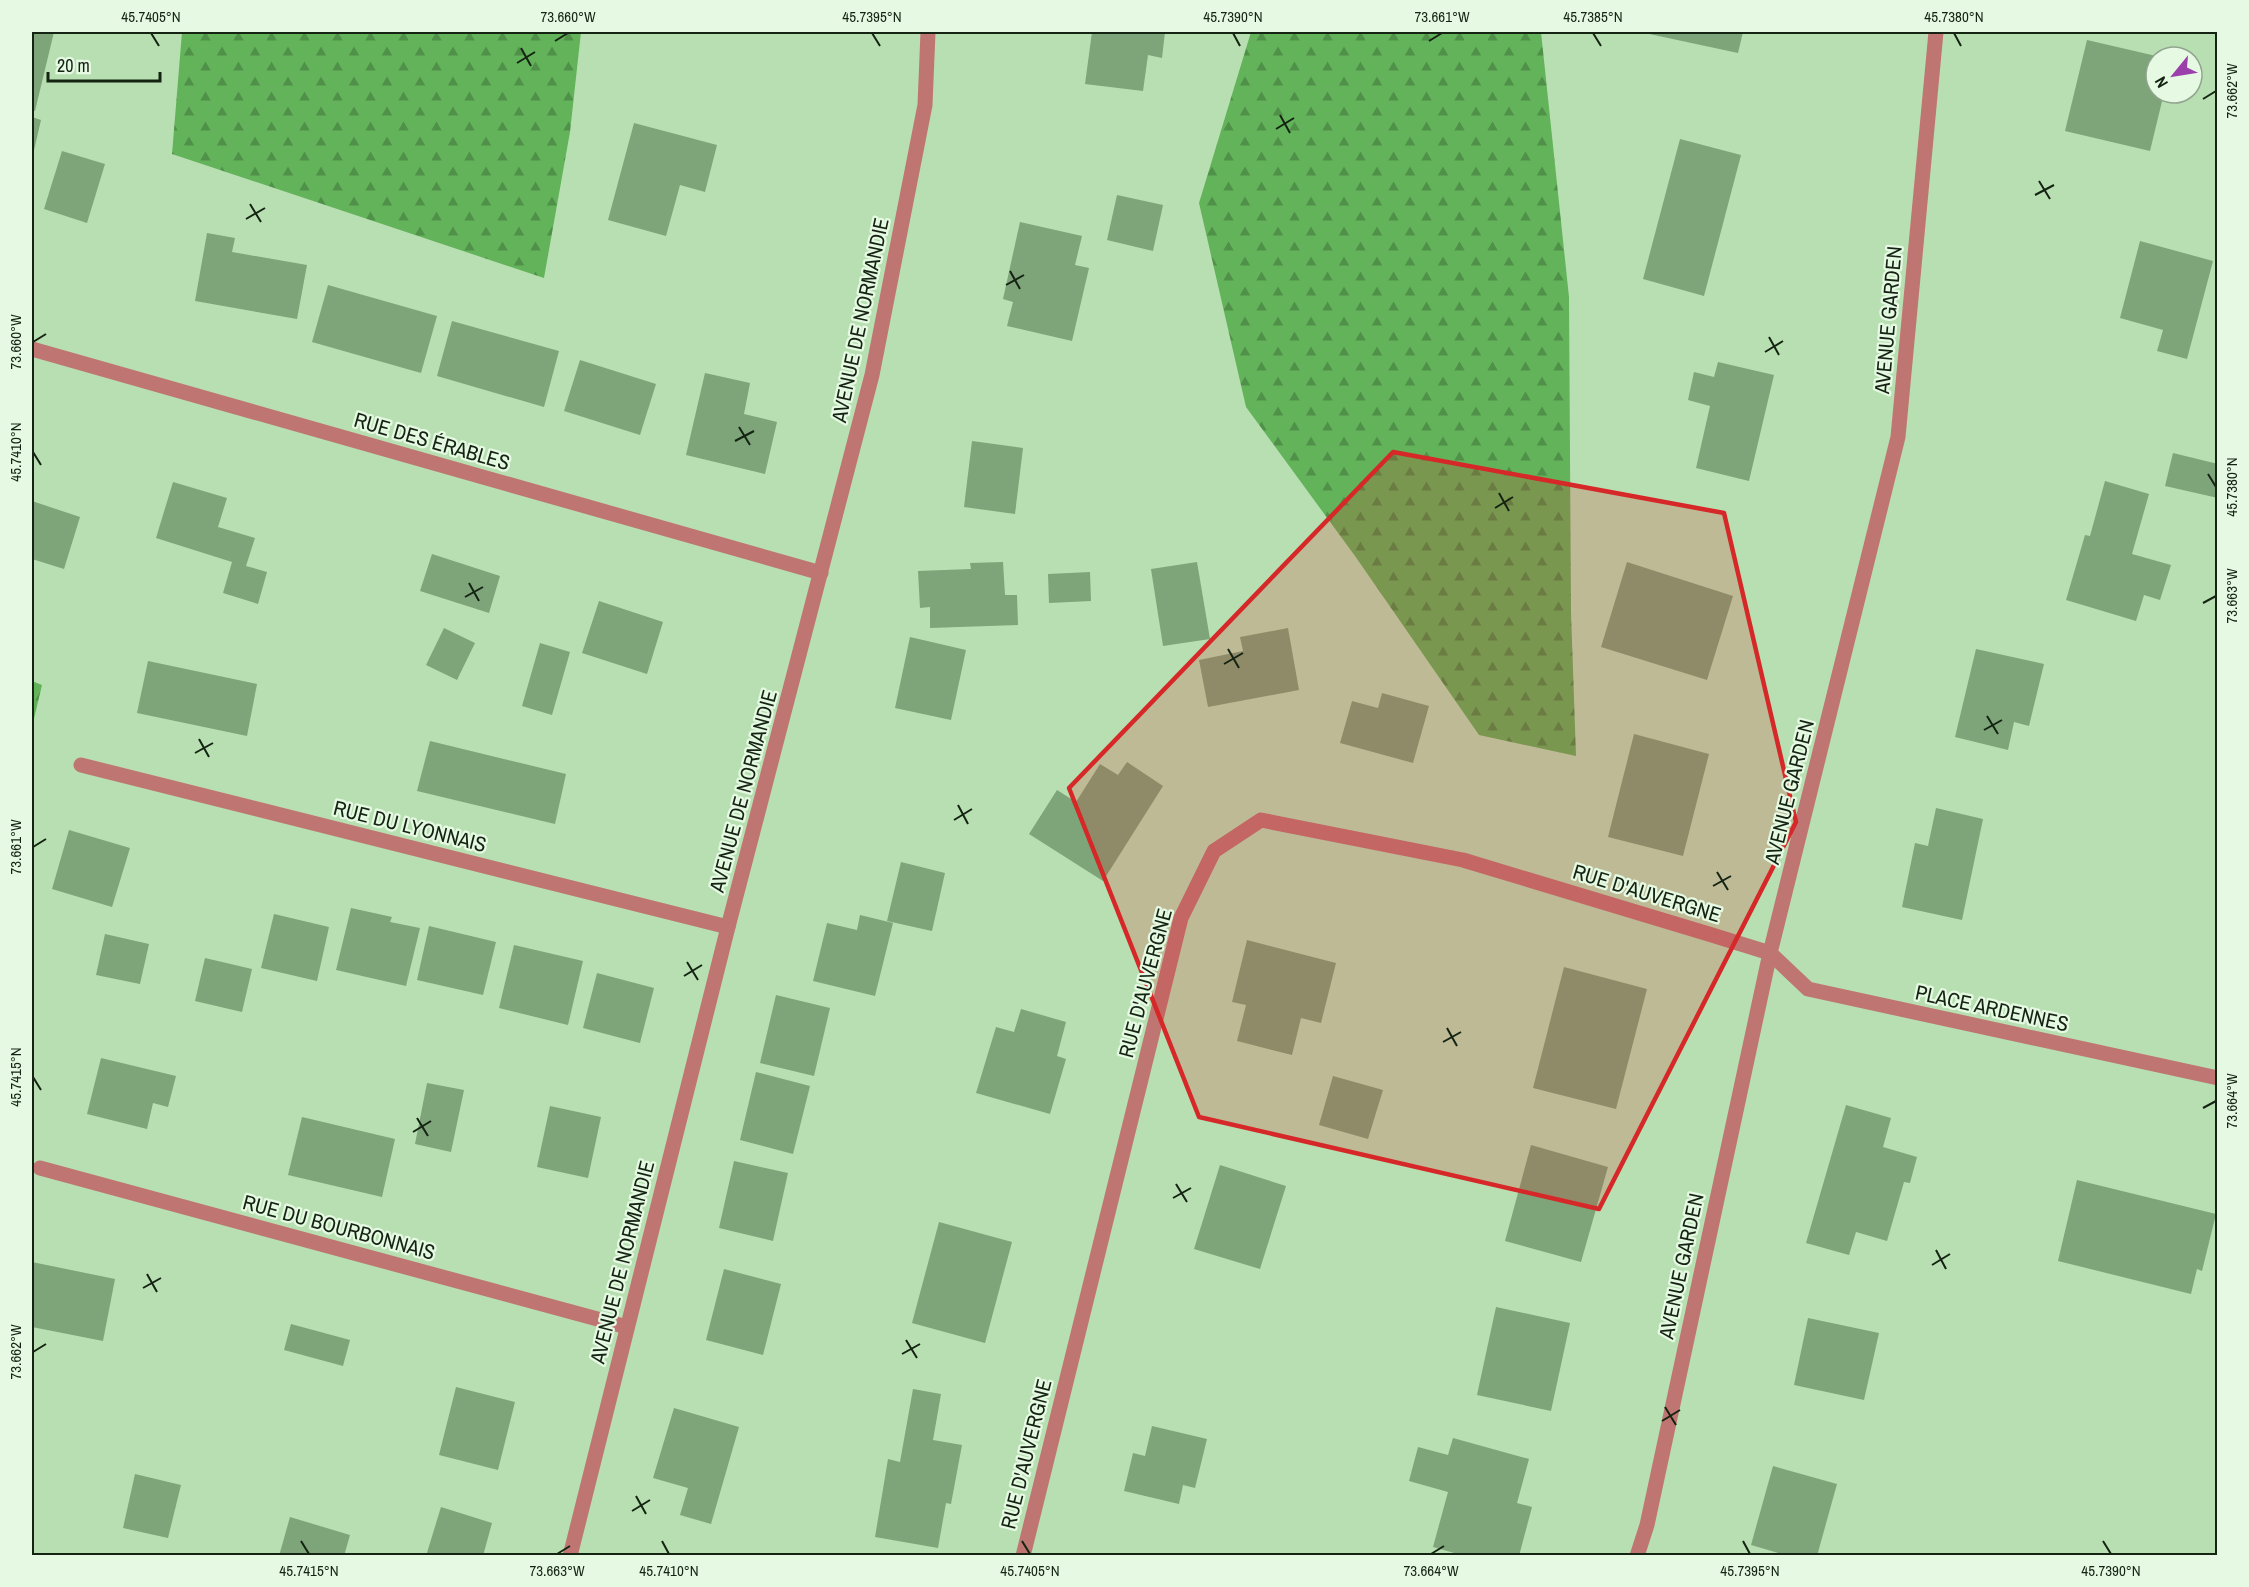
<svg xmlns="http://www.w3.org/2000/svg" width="2249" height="1587" font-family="'Archivo Narrow',sans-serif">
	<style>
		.forest { fill: url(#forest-firs) }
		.building { fill: #7ea479 }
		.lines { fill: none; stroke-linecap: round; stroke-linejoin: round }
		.street { stroke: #bf7673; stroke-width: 15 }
		.marked { fill: #d62828; fill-opacity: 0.2; stroke: #d62828; stroke-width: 4.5; stroke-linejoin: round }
		.ticks { fill: none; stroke: #142312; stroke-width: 2 }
		.labels { text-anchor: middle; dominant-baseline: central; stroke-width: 4.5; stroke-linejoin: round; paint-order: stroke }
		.street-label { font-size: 21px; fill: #142312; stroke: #e6fae3 }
		.neatline { fill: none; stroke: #142312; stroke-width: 2 }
		.ticks-label { font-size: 15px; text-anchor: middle; fill: #142312 }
	</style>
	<defs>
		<pattern id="forest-firs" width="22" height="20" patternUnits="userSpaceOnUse" patternTransform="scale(1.5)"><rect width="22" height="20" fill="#63b35a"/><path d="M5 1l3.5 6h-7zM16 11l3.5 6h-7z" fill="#509149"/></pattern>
	</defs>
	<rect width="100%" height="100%" fill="#b8dfb2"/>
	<g class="forest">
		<path d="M182 32H581L570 132 544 278 172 154Z"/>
		<path d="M1251 32H1541L1569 297 1571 612 1576 756 1479 735 1355 556 1246 407 1199 203Z"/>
		<path d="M32 681 42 685 32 727Z"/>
	</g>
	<g class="building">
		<path d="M32 32H54L35 111 32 110Z"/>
		<path d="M1092 32H1165L1162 58 1148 55 1143 91 1085 84Z"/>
		<path d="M1640 32H1743L1738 53Z"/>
		<path d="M2087 40 2156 56V93H2164L2150 151 2065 131Z"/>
		<path d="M32 117 41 120 32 159Z"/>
		<path d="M634 123 717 145 705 192 680 185 666 236 608 220Z"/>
		<path d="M1680 139 1741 155 1704 296 1643 279Z"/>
		<path d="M62 151 105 164 87 223 44 209Z"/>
		<path d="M1117 195 1163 205 1153 251 1107 240Z"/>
		<path d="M1020 222 1082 236 1075 265 1089 268 1072 341 1007 326 1013 302 1003 299Z"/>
		<path d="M207 233 235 238 232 252 307 265 297 319 195 301Z"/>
		<path d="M2140 241 2213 261 2187 359 2157 351 2163 330 2120 318Z"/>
		<path d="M328 285 437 316 421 373 312 342Z"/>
		<path d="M452 321 559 351 544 407 437 376Z"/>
		<path d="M580 360 656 384 640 435 564 411Z"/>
		<path d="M1718 362 1774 375 1749 481 1696 468 1710 406 1688 400 1694 372 1714 377Z"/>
		<path d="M705 373 750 383 744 414 777 422 765 474 686 455Z"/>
		<path d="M972 441 1023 448 1015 514 964 507Z"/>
		<path d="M2173 453 2218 464V498L2165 486Z"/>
		<path d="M2105 481 2149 494 2132 554 2171 565 2160 600 2144 595 2136 621 2066 600 2085 535 2090 536Z"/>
		<path d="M173 482 227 498 218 527 255 538 246 566 267 572 258 604 223 593 232 562 156 538Z"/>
		<path d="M32 501 80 517 64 569 32 559Z"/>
		<path d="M432 554 500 576 489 613 420 591Z"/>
		<path d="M1003 562 1005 595H1017L1018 625 930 628V607L920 608 918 571 971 569 970 563Z"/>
		<path d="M1197 562 1210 639 1163 646 1151 569Z"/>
		<path d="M1627 562 1733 596 1707 680 1601 647Z"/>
		<path d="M1090 572 1091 601 1049 603 1048 574Z"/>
		<path d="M599 601 663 622 647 674 582 653Z"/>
		<path d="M444 628 475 643 457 680 426 665Z"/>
		<path d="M1288 628 1299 690 1208 707 1199 660 1243 651 1240 637Z"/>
		<path d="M910 637 966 650 951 720 895 708Z"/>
		<path d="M540 643 570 652 552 715 522 706Z"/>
		<path d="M1976 649 2044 664 2029 726 2014 722 2008 750 1955 737Z"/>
		<path d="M148 661 257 684 247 736 137 713Z"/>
		<path d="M1382 693 1429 706 1413 763 1340 743 1352 701 1378 708Z"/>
		<path d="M1634 734 1709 754 1683 856 1608 837Z"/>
		<path d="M430 741 566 774 555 824 417 791Z"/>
		<path d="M1127 762 1163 786 1103 881 1029 834 1057 790 1076 802 1100 764 1118 775Z"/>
		<path d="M1936 808 1983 819 1962 920 1902 907 1915 843 1928 846Z"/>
		<path d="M69 830 130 848 112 907 52 889Z"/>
		<path d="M901 862 945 873 932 931 887 921Z"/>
		<path d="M351 908 392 917 390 922 420 928 406 986 336 970Z"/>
		<path d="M274 914 329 927 317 981 261 968Z"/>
		<path d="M860 915 893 923 875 996 813 981 827 923 857 930Z"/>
		<path d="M429 926 496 942 483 995 417 980Z"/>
		<path d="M105 934 149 944 140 984 96 975Z"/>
		<path d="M1247 940 1336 963 1321 1023 1301 1018 1292 1055 1237 1041 1246 1005 1232 1002Z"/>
		<path d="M514 945 583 961 568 1025 499 1008Z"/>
		<path d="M205 958 252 969 242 1012 195 1001Z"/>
		<path d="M1564 967 1647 989 1616 1109 1533 1088Z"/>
		<path d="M597 973 654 988 640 1043 583 1028Z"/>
		<path d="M776 995 830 1008 814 1076 760 1063Z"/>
		<path d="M1021 1009 1066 1022 1057 1056 1066 1059 1050 1114 976 1093 996 1027 1014 1032Z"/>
		<path d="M101 1058 176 1076 168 1107 153 1103 147 1129 87 1114Z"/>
		<path d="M756 1072 810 1086 793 1154 740 1140Z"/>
		<path d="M1333 1076 1383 1090 1368 1139 1319 1125Z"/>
		<path d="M427 1083 464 1090 451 1152 415 1144Z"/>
		<path d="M1846 1105 1891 1118 1883 1147 1917 1157 1910 1183 1904 1182 1887 1241 1856 1232 1849 1255 1806 1243Z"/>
		<path d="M550 1106 601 1117 588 1178 537 1167Z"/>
		<path d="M302 1117 395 1139 382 1197 288 1175Z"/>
		<path d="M1531 1145 1608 1167 1581 1262 1505 1241Z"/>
		<path d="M734 1161 788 1173 773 1241 719 1228Z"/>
		<path d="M1220 1165 1286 1186 1260 1269 1194 1249Z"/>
		<path d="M2077 1180 2216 1214 2202 1271 2197 1269 2191 1294 2058 1261Z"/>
		<path d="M939 1222 1012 1242 985 1343 912 1323Z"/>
		<path d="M32 1262 115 1279 103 1341 32 1327Z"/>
		<path d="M724 1269 781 1284 763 1355 706 1340Z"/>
		<path d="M1496 1307 1570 1323 1551 1411 1477 1395Z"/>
		<path d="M1808 1318 1879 1333 1864 1400 1794 1385Z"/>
		<path d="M291 1324 350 1340 343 1366 284 1350Z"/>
		<path d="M456 1387 515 1402 498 1470 439 1455Z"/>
		<path d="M913 1389 941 1394 933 1440 962 1445 951 1504 946 1503 938 1548 875 1537 888 1459 900 1462Z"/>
		<path d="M674 1408 739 1427 711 1524 680 1515 688 1488 653 1478Z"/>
		<path d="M1152 1426 1207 1439 1195 1488 1183 1485 1179 1504 1124 1491 1133 1453 1145 1456Z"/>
		<path d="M1453 1438 1529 1459 1517 1503 1532 1507 1519 1556H1465L1433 1547 1448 1492 1409 1481 1418 1447 1448 1455Z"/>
		<path d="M1773 1466 1837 1484 1817 1556H1789L1751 1545Z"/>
		<path d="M135 1474 181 1485 168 1538 123 1528Z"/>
		<path d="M441 1507 492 1523 483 1556H426Z"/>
		<path d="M290 1517 350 1535 344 1556H279Z"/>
	</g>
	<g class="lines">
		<g class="street">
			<path d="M32 349 821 573"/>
			<path d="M81 765 728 927"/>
			<path d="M40 1168 627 1327"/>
			<path d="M570 1556 728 927 872 375 925 105 928 32"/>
			<path d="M1023 1556 1181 918 1214 851 1261 820 1463 860 1712 935 1770 953 1808 989 2218 1078"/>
			<path d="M1637 1556 1647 1525 1770 953 1898 437 1936 32"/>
		</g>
	</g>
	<path class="marked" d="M1393 452 1724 513 1796 822 1599 1209 1199 1117 1069 788Z"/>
	<path class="ticks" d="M151 33 159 46M872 33 880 46M1233 33 1240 46M1593 33 1601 46M1954 33 1961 46M555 41 568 33M1429 41 1442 33M521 48 531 66M517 63 535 52M2203 99 2216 91M1280 115 1290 133M1276 129 1294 118M2039 181 2050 199M2035 195 2054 185M250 204 261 222M246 219 265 208M1010 271 1020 289M1006 285 1024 275M1769 337 1779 355M33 342 46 334M1765 352 1783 341M739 427 750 445M735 441 754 431M33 452 41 465M2208 474 2216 487M1499 493 1509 511M1495 508 1513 497M469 583 479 601M465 597 483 587M2203 603 2216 596M1228 649 1239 668M1224 664 1243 653M1987 716 1998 734M1984 730 2002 720M199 739 209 757M195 753 213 743M958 805 968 824M954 820 972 809M33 847 46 839M1717 872 1728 890M1713 886 1731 876M687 962 698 980M684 976 702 965M1447 1028 1457 1046M1443 1042 1461 1032M33 1077 41 1090M2203 1108 2216 1101M417 1118 428 1136M413 1132 431 1121M1176 1184 1187 1202M1173 1198 1191 1188M1936 1250 1946 1269M1932 1265 1950 1254M147 1274 157 1292M143 1288 161 1278M906 1340 917 1358M33 1352 46 1344M902 1354 920 1344M1665 1407 1676 1425M1662 1421 1680 1410M636 1496 646 1514M632 1511 650 1500M301 1541 309 1554M662 1541 669 1554M1022 1541 1030 1554M1743 1541 1750 1554M2103 1541 2111 1554M557 1554 570 1546M1431 1554 1444 1546"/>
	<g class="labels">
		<g class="street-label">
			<text transform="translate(860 320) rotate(-78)">AVENUE DE NORMANDIE</text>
			<text transform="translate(1888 320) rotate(-85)">AVENUE GARDEN</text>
			<text transform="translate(432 441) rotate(16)">RUE DES ÉRABLES</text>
			<text transform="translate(743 791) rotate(-75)">AVENUE DE NORMANDIE</text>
			<text transform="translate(1789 792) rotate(-76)">AVENUE GARDEN</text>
			<text transform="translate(410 826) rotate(14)">RUE DU LYONNAIS</text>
			<text transform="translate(1647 893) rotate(17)">RUE D'AUVERGNE</text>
			<text transform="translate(1145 983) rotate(-75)">RUE D'AUVERGNE</text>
			<text transform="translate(1992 1008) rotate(12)">PLACE ARDENNES</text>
			<text transform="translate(339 1227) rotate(15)">RUE DU BOURBONNAIS</text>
			<text transform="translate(622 1262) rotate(-76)">AVENUE DE NORMANDIE</text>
			<text transform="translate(1681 1266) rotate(-78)">AVENUE GARDEN</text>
			<text transform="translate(1026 1454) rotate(-76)">RUE D'AUVERGNE</text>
		</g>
	</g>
	<rect width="2249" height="1587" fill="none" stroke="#e6fae3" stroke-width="66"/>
	<g transform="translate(2174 75) rotate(240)"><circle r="28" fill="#e6fae3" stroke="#92a48f" stroke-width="1.5"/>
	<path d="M0-4.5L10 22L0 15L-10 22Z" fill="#9b3faa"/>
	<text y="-9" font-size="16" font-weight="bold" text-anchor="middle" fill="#142312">N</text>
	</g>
	<path d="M48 72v9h112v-9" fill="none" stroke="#142312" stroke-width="3"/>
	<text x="57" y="72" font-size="18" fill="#142312" stroke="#e6fae3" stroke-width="4.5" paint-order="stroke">20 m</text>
	<rect x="33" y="33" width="2183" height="1521" class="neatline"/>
	<g class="ticks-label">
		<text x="151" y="22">45.7405°N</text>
		<text x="568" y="22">73.660°W</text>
		<text x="872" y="22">45.7395°N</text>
		<text x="1233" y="22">45.7390°N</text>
		<text x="1442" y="22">73.661°W</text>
		<text x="1593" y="22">45.7385°N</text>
		<text x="1954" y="22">45.7380°N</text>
		<text transform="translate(2232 91) rotate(-90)" y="5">73.662°W</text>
		<text transform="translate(16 342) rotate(-90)" y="5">73.660°W</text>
		<text transform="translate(16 452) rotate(-90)" y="5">45.7410°N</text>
		<text transform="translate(2232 487) rotate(-90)" y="5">45.7380°N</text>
		<text transform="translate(2232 596) rotate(-90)" y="5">73.663°W</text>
		<text transform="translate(16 847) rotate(-90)" y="5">73.661°W</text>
		<text transform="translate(16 1077) rotate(-90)" y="5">45.7415°N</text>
		<text transform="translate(2232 1101) rotate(-90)" y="5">73.664°W</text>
		<text transform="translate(16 1352) rotate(-90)" y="5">73.662°W</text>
		<text x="309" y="1576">45.7415°N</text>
		<text x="557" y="1576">73.663°W</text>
		<text x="669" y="1576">45.7410°N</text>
		<text x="1030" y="1576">45.7405°N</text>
		<text x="1431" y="1576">73.664°W</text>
		<text x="1750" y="1576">45.7395°N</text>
		<text x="2111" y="1576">45.7390°N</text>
	</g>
</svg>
